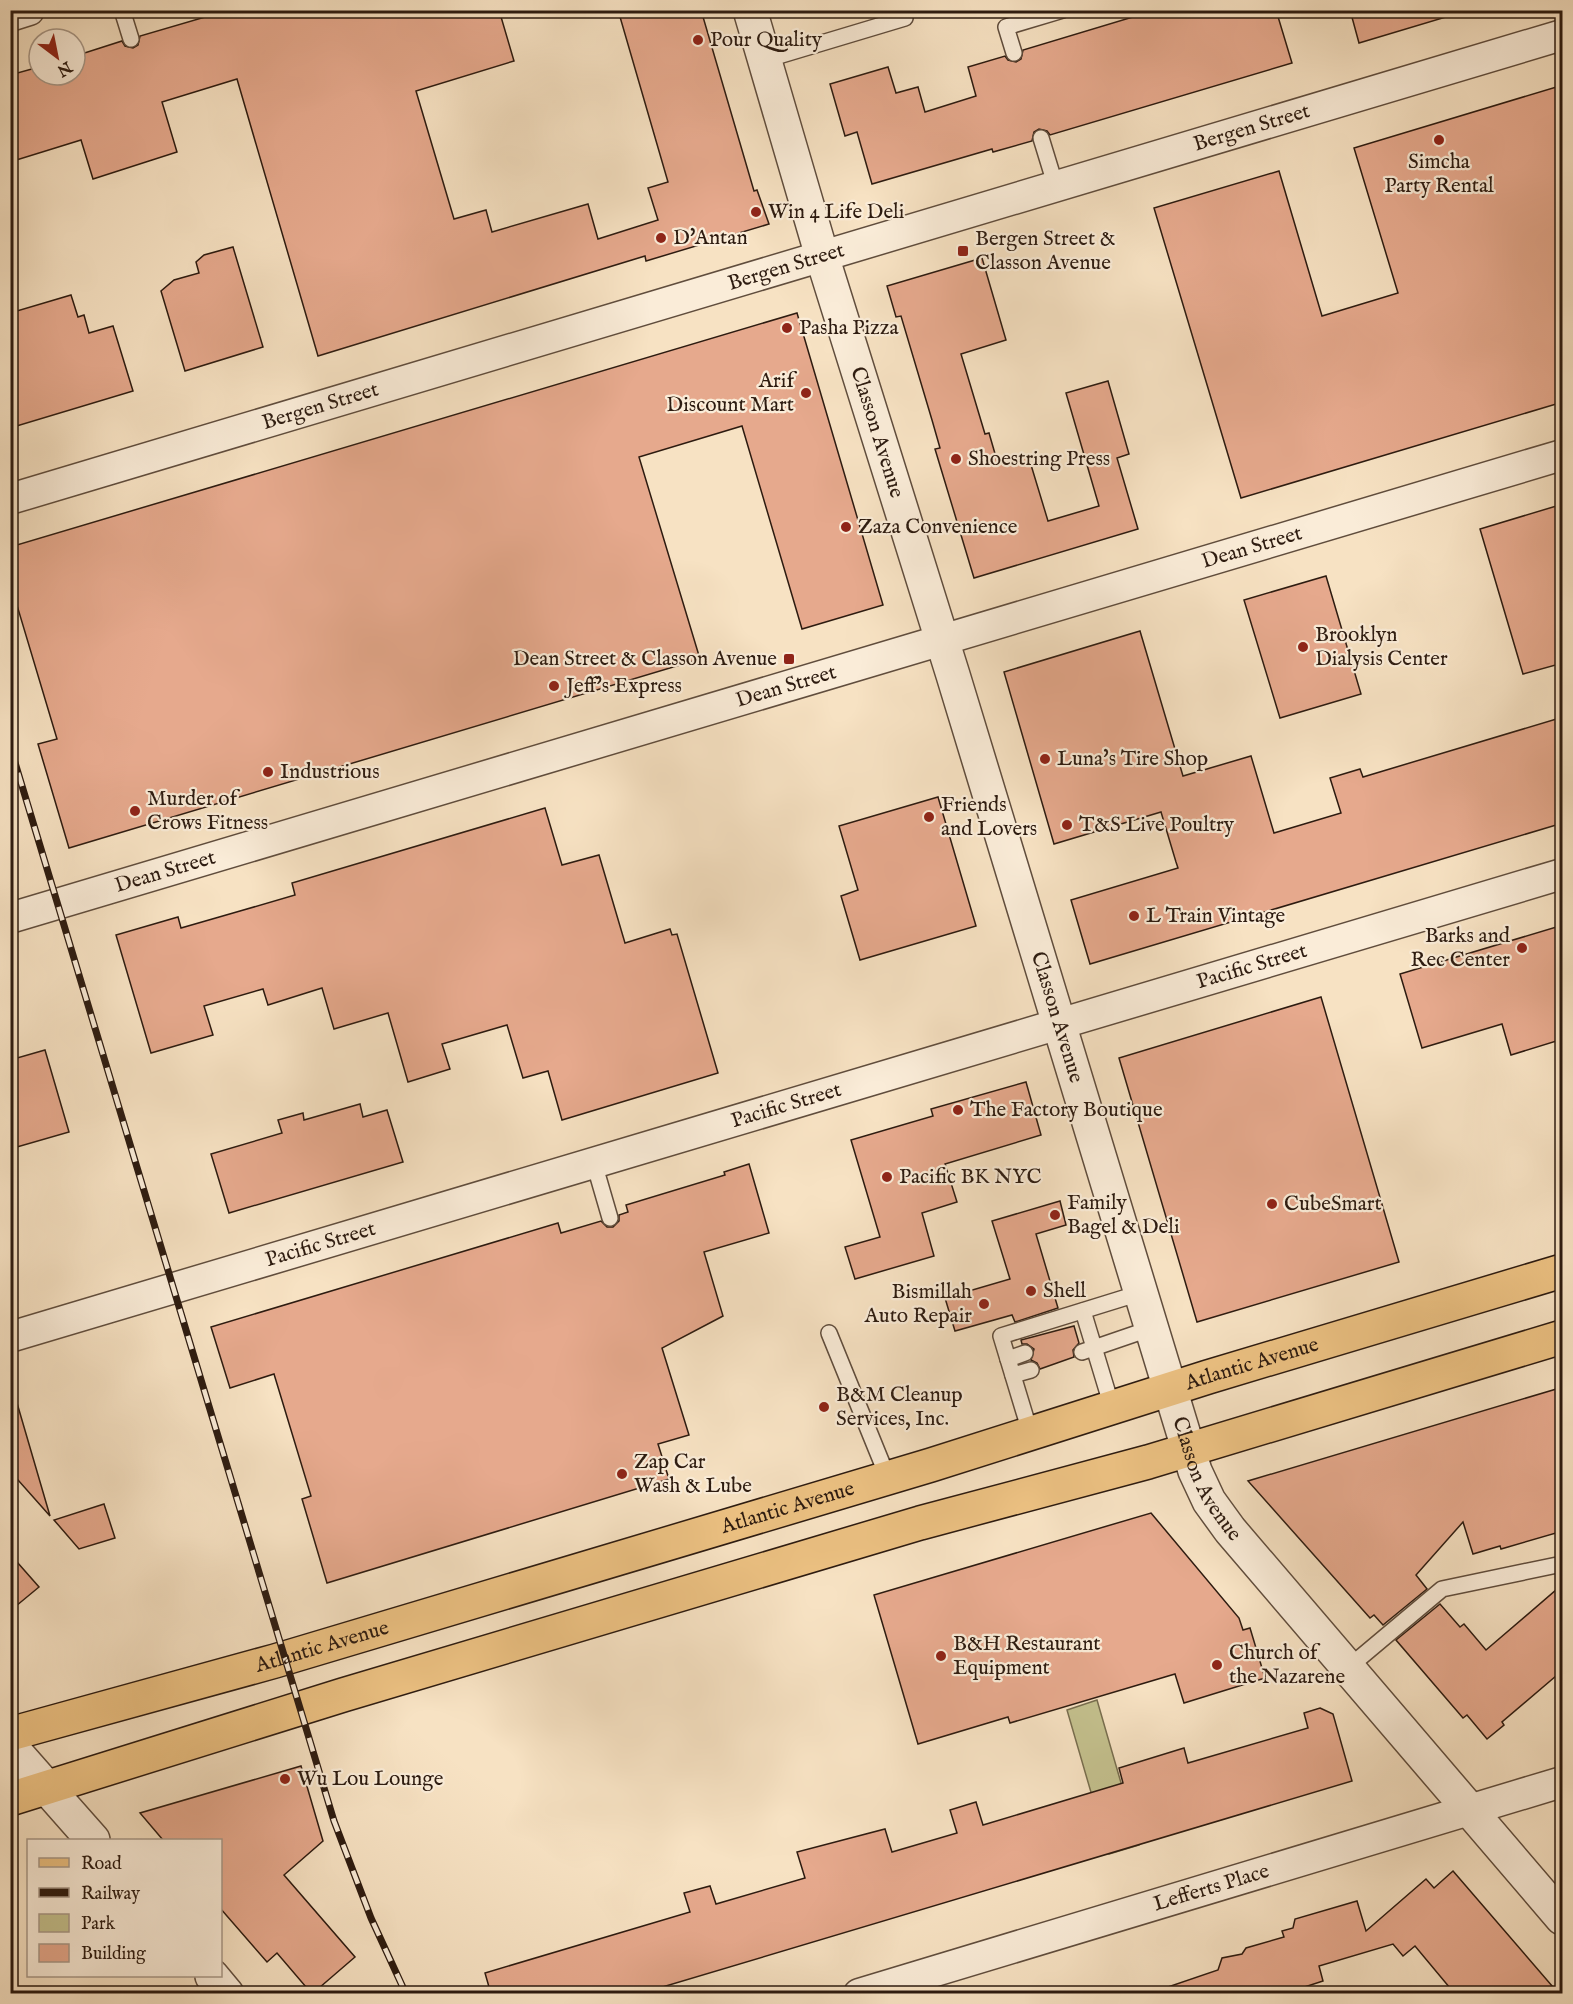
<svg xmlns="http://www.w3.org/2000/svg" width="1573" height="2004" font-family="'IM FELL English',serif">
	<style>
		.green { fill: #c4c18e; stroke: #786e4f; stroke-width: 1.5 }
		.building { fill: #e6a98d; stroke: #2d1b10; stroke-width: 1.5 }
		.lines { fill: none; stroke-linecap: round; stroke-linejoin: round }
		.service-casing { stroke: #604d3d; stroke-width: 18 }
		.minor-casing { stroke: #604d3d; stroke-width: 33 }
		.tertiary-casing { stroke: #604d3d; stroke-width: 36 }
		.primary-casing { stroke: #2d1b10; stroke-width: 36 }
		.service { stroke: #faecd8; stroke-width: 15 }
		.minor { stroke: #faecd8; stroke-width: 30 }
		.tertiary { stroke: #faecd8; stroke-width: 33 }
		.primary { stroke: #ecc182; stroke-width: 33 }
		.rail-casing { stroke: #2d1b10; stroke-width: 7 }
		.rail { stroke: #faecd8; stroke-width: 4.5; stroke-dasharray: 14; stroke-linecap: butt }
		.poi-dot { fill: #8f2418; stroke: #faecd8; stroke-width: 2 }
		.labels { text-anchor: middle; dominant-baseline: central; stroke-width: 4.5; stroke-linejoin: round; paint-order: stroke }
		.poi-label { font-size: 21px; fill: #2d1b10; stroke: #faecd8; text-anchor: start }
		.street-label { font-size: 21px; fill: #2d1b10; stroke: #faecd8 }
	</style>
	<rect width="100%" height="100%" fill="#f7e2c3"/>
	<filter id="stains"><feTurbulence type="fractalNoise" baseFrequency=".00333" numOctaves="4"/><feColorMatrix values="0 0 0 0 .2 0 0 0 0 .09 0 0 0 0 .02 0 0 0 .5 -.17"/></filter>
	<radialGradient id="worn" r=".72"><stop offset=".6" stop-color="#630" stop-opacity="0"/><stop offset="1" stop-color="#630" stop-opacity=".3"/></radialGradient>
	<path class="green" d="M1097 1700 1139 1845 1109 1854 1067 1710Z"/>
	<g class="building">
		<path d="M229 10H499L514 61 416 91 454 219 486 210 492 232 588 204 598 239 658 220 648 188 668 182 618 10H701L754 191 757 190 769 224 646 261 645 256 318 356 237 79 162 102 177 152 93 179 81 140 10 162V75L39 67V75H75V56L122 41 125 46 133 48 138 45 140 36Z"/>
		<path d="M1156 10H1276L1292 63 1050 135 1047 131 1039 129 1034 132 1032 141 993 152 992 149 872 184 857 132 845 136 830 84 888 67 896 93 918 87 925 112 976 96 968 67 1005 56 1008 60 1016 62 1021 59 1023 50Z"/>
		<path d="M1350 10H1446V17L1359 43Z"/>
		<path d="M1563 85V402L1241 498 1154 208 1279 171 1322 316 1398 293 1354 148Z"/>
		<path d="M233 247 263 347 185 371 161 291 174 280 199 273 196 262 204 255Z"/>
		<path d="M982 258 1006 340 961 354 985 434 989 433 998 464 1028 455 1048 521 1099 506 1066 393 1108 381 1129 454 1117 458 1138 529 974 578 935 449 940 448 932 420 901 316 896 317 887 286Z"/>
		<path d="M71 295 78 317 84 315 89 333 113 326 133 391 10 428V313Z"/>
		<path d="M797 313 883 605 802 629 742 426 639 457 700 659 69 848 38 744 57 739 10 582V547Z"/>
		<path d="M1563 504V663L1523 674 1480 529Z"/>
		<path d="M1326 576 1361 694 1280 718 1244 600Z"/>
		<path d="M1140 631 1183 776 1251 756 1274 833 1341 813 1330 778 1360 769 1363 777 1563 717V823L1090 964 1071 900 1178 868 1176 862 1161 812 1054 844 1004 672Z"/>
		<path d="M938 797 976 926 860 960 841 896 858 890 839 826Z"/>
		<path d="M545 808 562 865 599 855 625 943 670 929 672 935 677 934 718 1073 562 1120 548 1071 523 1078 507 1025 442 1044 450 1069 408 1082 388 1013 334 1029 322 988 268 1005 263 989 204 1006 213 1035 151 1053 116 935 178 917 181 928 240 911 295 895 292 883Z"/>
		<path d="M1563 925V1039L1511 1055 1502 1024 1422 1048 1400 974Z"/>
		<path d="M1321 997 1399 1262 1197 1322 1119 1058Z"/>
		<path d="M45 1050 69 1132 10 1149V1060Z"/>
		<path d="M1026 1082 1041 1135 945 1164 957 1202 922 1213 934 1256 855 1279 845 1247 880 1237 851 1140 933 1116 931 1109Z"/>
		<path d="M360 1104 363 1117 387 1110 403 1162 229 1213 211 1154 282 1133 278 1120 303 1113 304 1120Z"/>
		<path d="M749 1164 769 1233 704 1252 723 1316 662 1348 689 1435 658 1444 669 1479 327 1583 302 1499 311 1496 274 1374 230 1388 211 1327 558 1223 561 1233 601 1221 607 1227H613L619 1221V1215L628 1212 626 1205 725 1175 724 1172Z"/>
		<path d="M1060 1201 1066 1225 1036 1234 1058 1308 1015 1322 1012 1315 955 1331 945 1298 1010 1279 992 1221Z"/>
		<path d="M1074 1326 1079 1343 1073 1350 1074 1357 1040 1369 1037 1363 1031 1360 1034 1349 1027 1344H1022L1021 1340Z"/>
		<path d="M1563 1387V1531L1501 1549 1500 1546 1473 1554 1463 1522 1416 1575 1427 1589 1383 1625 1374 1615 1370 1618 1248 1481Z"/>
		<path d="M17 1403 50 1516 10 1471V1404Z"/>
		<path d="M104 1504 115 1538 79 1549 54 1520Z"/>
		<path d="M1151 1513 1239 1618 1243 1630 1250 1628 1265 1678 1184 1703 1175 1674 1010 1723 1008 1717 918 1744 874 1595Z"/>
		<path d="M10 1554 39 1587 10 1611Z"/>
		<path d="M1563 1584V1670L1502 1722 1504 1725 1487 1739 1467 1715 1463 1718 1396 1640 1440 1604 1460 1627 1464 1624 1486 1650Z"/>
		<path d="M1320 1708 1333 1714 1352 1781 639 1994H491L485 1973 690 1912 684 1893 710 1886 716 1904 805 1878 797 1852 885 1829 892 1852 957 1833 950 1810 976 1802 983 1825 1123 1783 1119 1768 1184 1748 1188 1763 1308 1728 1304 1713Z"/>
		<path d="M301 1766 323 1841 284 1875 355 1957 312 1994 277 1953 267 1962 220 1908V1840H163L140 1813Z"/>
		<path d="M1453 1871 1559 1994H1455L1415 1946 1403 1956 1393 1944 1319 1966 1323 1981 1283 1994H1163L1162 1989 1218 1970 1222 1958 1242 1954 1246 1948 1284 1937 1282 1931 1293 1928 1295 1919 1357 1901 1366 1931 1426 1879 1434 1888Z"/>
	</g>
	<g class="lines">
		<g class="service-casing">
			<g id="service">
				<path d="M122 10 131 39"/>
				<path d="M1014 53 1006 27 1063 10"/>
				<path d="M765 60 905 18"/>
				<path d="M1041 138 1056 187"/>
				<path d="M594 1163 610 1218"/>
				<path d="M1083 1311 1112 1407"/>
				<path d="M829 1333 888 1478"/>
				<path d="M1082 1352 1152 1328"/>
				<path d="M1008 1359 1025 1353"/>
				<path d="M1013 1375 1031 1370"/>
				<path d="M1031 1435 1001 1336 1140 1293"/>
				<path d="M1349 1667 1442 1589 1562 1564"/>
			</g>
		</g>
		<g class="minor-casing">
			<g id="minor">
				<path d="M10 16 29 10"/>
				<path id="s1" d="M10 499 1562 35"/>
				<path id="s2" d="M10 918 1562 455"/>
				<path id="s3" d="M10 1337 1562 874"/>
				<path id="s4" d="M859 1994 1562 1782"/>
			</g>
		</g>
		<g class="tertiary-casing">
			<g id="tertiary">
				<path id="s5" d="M750 10 822 256 953 675 1195 1471 1209 1501 1230 1530 1562 1918"/>
				<path d="M10 1746 93 1840"/>
				<path d="M212 1976 227 1994"/>
			</g>
		</g>
		<g class="primary-casing">
			<g id="primary">
				<path id="s6" d="M10 1734 275 1661 931 1465 1208 1377 1562 1271"/>
				<path d="M10 1799 343 1695 920 1523 1148 1462 1562 1337"/>
			</g>
		</g>
		<use href="#service" class="service"/>
		<use href="#minor" class="minor"/>
		<use href="#tertiary" class="tertiary"/>
		<use href="#primary" class="primary"/>
		<g class="rail-casing">
			<path id="rail" d="M10 746 334 1821 371 1918 406 1994"/>
		</g>
		<use href="#rail" class="rail"/>
	</g>
	<g class="poi-dot">
		<circle cx="698" cy="40" r="6"/>
		<circle cx="1439" cy="140" r="6"/>
		<circle cx="756" cy="212" r="6"/>
		<circle cx="661" cy="238" r="6"/>
		<rect x="957" y="245" width="12" height="12" rx="3"/>
		<circle cx="787" cy="328" r="6"/>
		<circle cx="806" cy="393" r="6"/>
		<circle cx="956" cy="459" r="6"/>
		<circle cx="846" cy="527" r="6"/>
		<circle cx="1303" cy="647" r="6"/>
		<rect x="783" y="653" width="12" height="12" rx="3"/>
		<circle cx="554" cy="686" r="6"/>
		<circle cx="1045" cy="759" r="6"/>
		<circle cx="268" cy="772" r="6"/>
		<circle cx="135" cy="811" r="6"/>
		<circle cx="929" cy="817" r="6"/>
		<circle cx="1067" cy="825" r="6"/>
		<circle cx="1134" cy="916" r="6"/>
		<circle cx="1522" cy="948" r="6"/>
		<circle cx="958" cy="1110" r="6"/>
		<circle cx="887" cy="1177" r="6"/>
		<circle cx="1272" cy="1204" r="6"/>
		<circle cx="1055" cy="1215" r="6"/>
		<circle cx="1031" cy="1291" r="6"/>
		<circle cx="984" cy="1304" r="6"/>
		<circle cx="824" cy="1407" r="6"/>
		<circle cx="622" cy="1474" r="6"/>
		<circle cx="941" cy="1656" r="6"/>
		<circle cx="1217" cy="1665" r="6"/>
		<circle cx="285" cy="1779" r="6"/>
	</g>
	<g class="labels">
		<g class="poi-label">
			<text x="710" y="40">Pour Quality</text>
			<text x="1439" y="162" text-anchor="middle">Simcha<tspan x="1439" dy="24">Party Rental</tspan></text>
			<text x="768" y="212">Win 4 Life Deli</text>
			<text x="673" y="238">D'Antan</text>
			<text x="975" y="239">Bergen Street &amp;<tspan x="975" dy="24">Classon Avenue</tspan></text>
			<text x="799" y="328">Pasha Pizza</text>
			<text x="794" y="381" text-anchor="end">Arif<tspan x="794" dy="24">Discount Mart</tspan></text>
			<text x="968" y="459">Shoestring Press</text>
			<text x="858" y="527">Zaza Convenience</text>
			<text x="1315" y="635">Brooklyn<tspan x="1315" dy="24">Dialysis Center</tspan></text>
			<text x="777" y="659" text-anchor="end">Dean Street &amp; Classon Avenue</text>
			<text x="566" y="686">Jeff's Express</text>
			<text x="1057" y="759">Luna's Tire Shop</text>
			<text x="280" y="772">Industrious</text>
			<text x="147" y="799">Murder of<tspan x="147" dy="24">Crows Fitness</tspan></text>
			<text x="941" y="805">Friends<tspan x="941" dy="24">and Lovers</tspan></text>
			<text x="1079" y="825">T&amp;S Live Poultry</text>
			<text x="1146" y="916">L Train Vintage</text>
			<text x="1510" y="936" text-anchor="end">Barks and<tspan x="1510" dy="24">Rec Center</tspan></text>
			<text x="970" y="1110">The Factory Boutique</text>
			<text x="899" y="1177">Pacific BK NYC</text>
			<text x="1067" y="1203">Family<tspan x="1067" dy="24">Bagel &amp; Deli</tspan></text>
			<text x="1284" y="1204">CubeSmart</text>
			<text x="1043" y="1291">Shell</text>
			<text x="972" y="1292" text-anchor="end">Bismillah<tspan x="972" dy="24">Auto Repair</tspan></text>
			<text x="836" y="1395">B&amp;M Cleanup<tspan x="836" dy="24">Services, Inc.</tspan></text>
			<text x="634" y="1462">Zap Car<tspan x="634" dy="24">Wash &amp; Lube</tspan></text>
			<text x="953" y="1644">B&amp;H Restaurant<tspan x="953" dy="24">Equipment</tspan></text>
			<text x="1229" y="1653">Church of<tspan x="1229" dy="24">the Nazarene</tspan></text>
			<text x="297" y="1779">Wu Lou Lounge</text>
		</g>
		<g class="street-label">
			<text stroke="none"><textPath href="#s1" startOffset="1296">Bergen Street</textPath></text>
			<text stroke="none"><textPath href="#s1" startOffset="810">Bergen Street</textPath></text>
			<text stroke="none"><textPath href="#s1" startOffset="324">Bergen Street</textPath></text>
			<text stroke="none"><textPath href="#s5" startOffset="441">Classon Avenue</textPath></text>
			<text stroke="none"><textPath href="#s2" startOffset="1296">Dean Street</textPath></text>
			<text stroke="none"><textPath href="#s2" startOffset="810">Dean Street</textPath></text>
			<text stroke="none"><textPath href="#s2" startOffset="162">Dean Street</textPath></text>
			<text stroke="none"><textPath href="#s3" startOffset="1296">Pacific Street</textPath></text>
			<text stroke="none"><textPath href="#s5" startOffset="1053">Classon Avenue</textPath></text>
			<text stroke="none"><textPath href="#s3" startOffset="810">Pacific Street</textPath></text>
			<text stroke="none"><textPath href="#s3" startOffset="324">Pacific Street</textPath></text>
			<text stroke="none"><textPath href="#s6" startOffset="1296">Atlantic Avenue</textPath></text>
			<text stroke="none"><textPath href="#s5" startOffset="1539">Classon Avenue</textPath></text>
			<text stroke="none"><textPath href="#s6" startOffset="810">Atlantic Avenue</textPath></text>
			<text stroke="none"><textPath href="#s6" startOffset="324">Atlantic Avenue</textPath></text>
			<text stroke="none"><textPath href="#s4" startOffset="368">Lefferts Place</textPath></text>
		</g>
	</g>
	<rect width="1573" height="2004" fill="none" stroke="#f7e2c3" stroke-width="36"/>
	<rect x="12" y="12" width="1549" height="1980" fill="none" stroke="#2d1b10" stroke-width="3"/>
	<rect x="18" y="18" width="1537" height="1968" fill="none" stroke="#2d1b10" stroke-width="1.5"/>
	<rect x="27" y="1839" width="195" height="138" fill="#faecd8" stroke="#a89888" stroke-width="1.5"/>
	<rect x="39" y="1858" width="30" height="9" fill="#ecc182" stroke="#a89888" stroke-width="1.5"/>
	<text x="81" y="1869" font-size="18" fill="#2d1b10">Road</text>
	<rect x="39" y="1888" width="30" height="9" fill="#2d1b10" stroke="#a89888" stroke-width="1.5"/>
	<text x="81" y="1899" font-size="18" fill="#2d1b10">Railway</text>
	<rect x="39" y="1914" width="30" height="18" fill="#c4c18e" stroke="#a89888" stroke-width="1.5"/>
	<text x="81" y="1929" font-size="18" fill="#2d1b10">Park</text>
	<rect x="39" y="1944" width="30" height="18" fill="#e6a98d" stroke="#a89888" stroke-width="1.5"/>
	<text x="81" y="1959" font-size="18" fill="#2d1b10">Building</text>
	<g transform="translate(57 57) rotate(148)"><circle r="28" fill="#faecd8" stroke="#a89888" stroke-width="1.5"/>
	<path d="M0-4.5L10 22L0 15L-10 22Z" fill="#8f2418"/>
	<text y="-9" font-size="16" font-weight="bold" text-anchor="middle" fill="#2d1b10">N</text>
	</g>
	<rect width="100%" height="100%" filter="url(#stains)"/>
	<rect width="100%" height="100%" fill="url(#worn)"/>
</svg>
